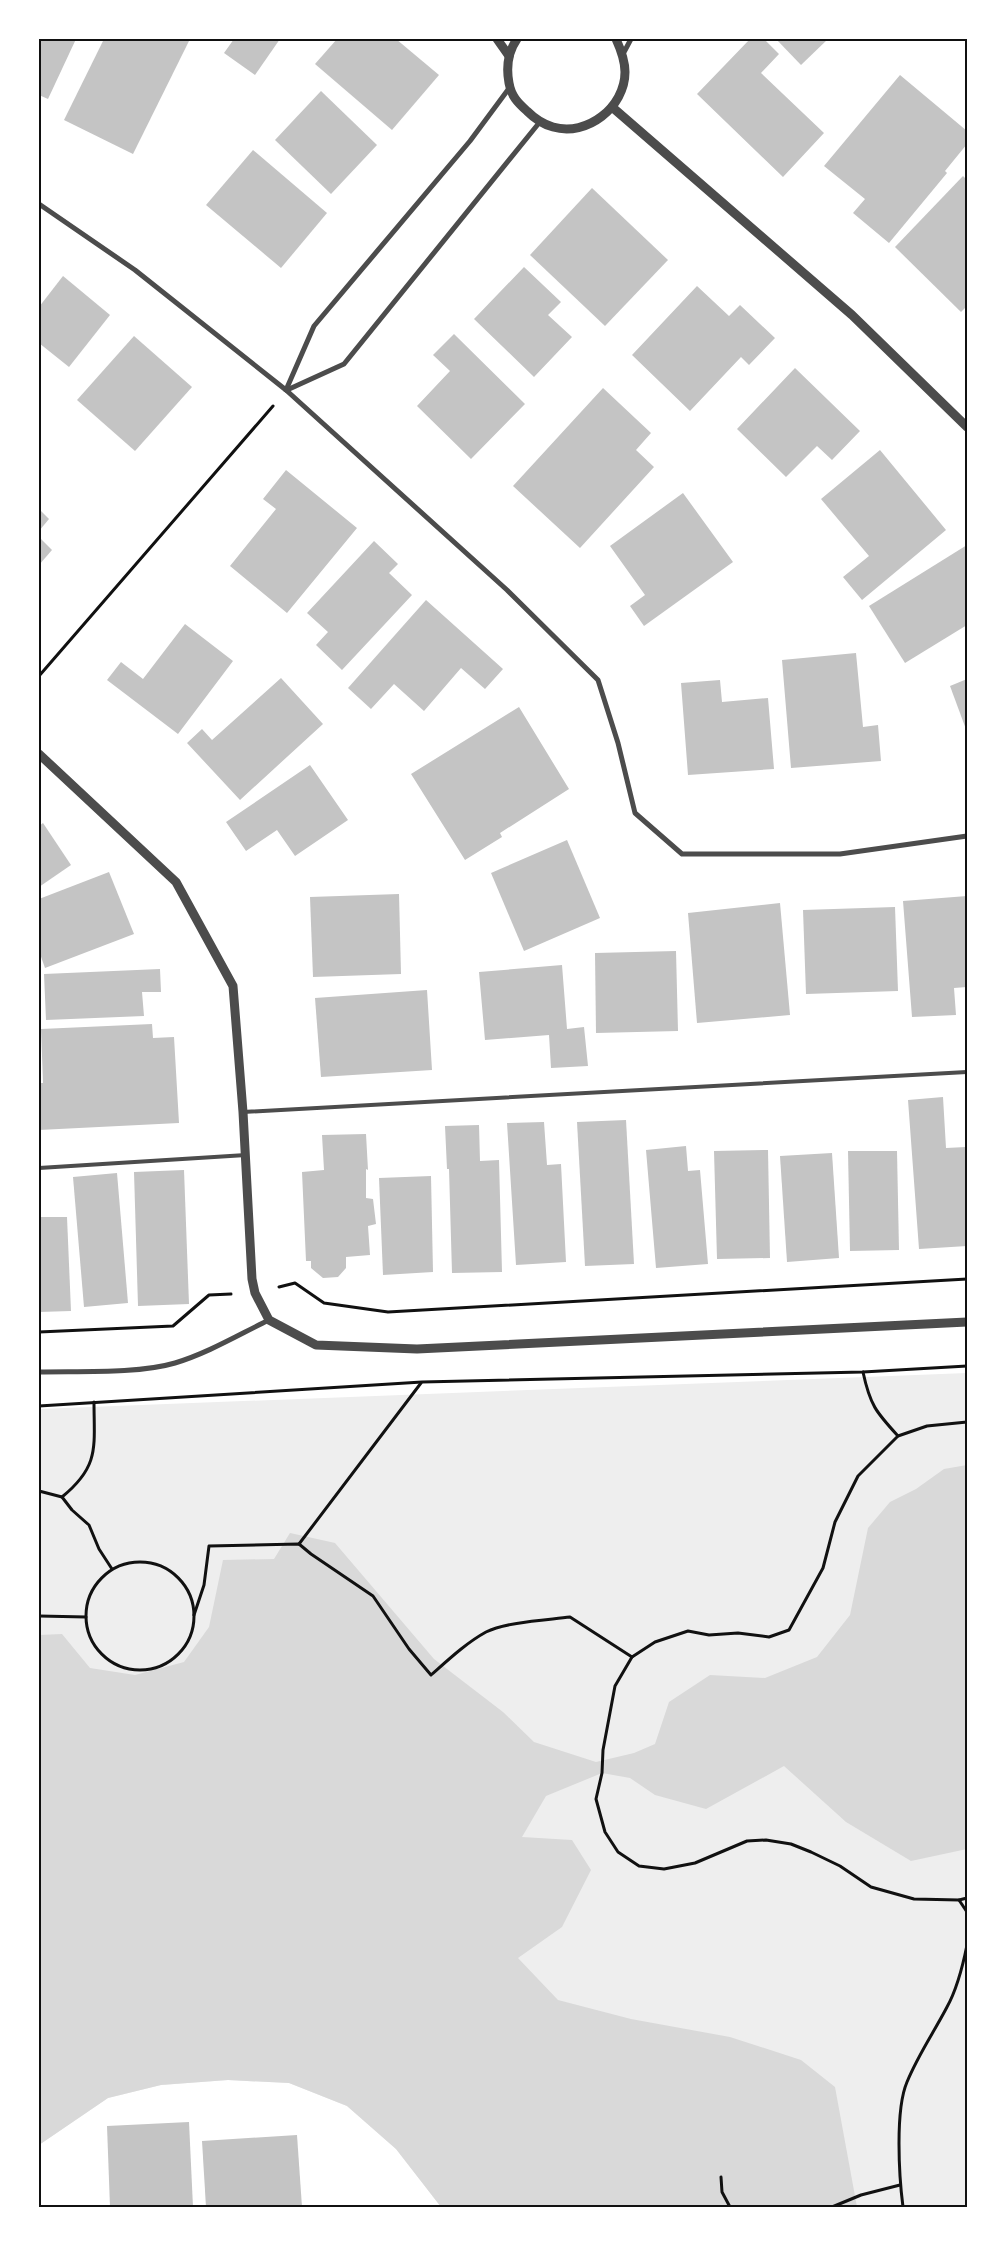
<svg xmlns="http://www.w3.org/2000/svg" width="1006" height="2246" font-family="'PT Sans Narrow',sans-serif">
	<style>
		.green { fill: #eee }
		.water { fill: #d9d9d9 }
		.building { fill: #c4c4c4 }
		.lines { fill: none; stroke-linecap: round; stroke-linejoin: round }
		.path { stroke: #111; stroke-width: 3 }
		.service { stroke: #4c4c4c; stroke-width: 4 }
		.minor { stroke: #4c4c4c; stroke-width: 5 }
		.tertiary { stroke: #4c4c4c; stroke-width: 9 }
		.neatline { fill: none; stroke: #111; stroke-width: 2 }
	</style>
	<rect width="100%" height="100%" fill="#fff"/>
	<path class="green" d="M967 1373V2207H441L396 2149 347 2106 289 2083 228 2080 161 2085 108 2098 39 2145V1409Z"/>
	<path class="water" d="M967 1465V1849L911 1861 846 1822 784 1766 706 1809 655 1795 630 1778 602 1773 546 1796 522 1837 572 1840 591 1870 562 1927 518 1958 558 2000 631 2019 730 2037 801 2060 835 2087 857 2207H441L396 2149 347 2106 289 2083 228 2080 161 2085 108 2098 39 2145V1635L62 1634 90 1668 135 1675 184 1662 209 1627 223 1560 274 1559 290 1533 335 1543 434 1659 503 1712 534 1742 596 1762 634 1753 655 1744 669 1702 710 1675 765 1678 817 1657 850 1615 868 1528 890 1502 916 1489 944 1469Z"/>
	<g class="building">
		<path d="M39 39H76L48 99 39 95Z"/>
		<path d="M104 39H190L133 154 64 120Z"/>
		<path d="M234 39H280L255 75 224 53Z"/>
		<path d="M337 39H396L439 75 392 130 315 64Z"/>
		<path d="M750 39H764L779 54 761 73 824 133 783 177 697 94Z"/>
		<path d="M776 39H828L801 65Z"/>
		<path d="M900 75 967 131V144L945 171 947 173 889 243 853 213 865 199 824 166Z"/>
		<path d="M321 91 377 145 331 194 275 140Z"/>
		<path d="M253 150 327 213 281 268 206 205Z"/>
		<path d="M963 176 967 180V306L961 312 895 247Z"/>
		<path d="M592 188 668 260 605 326 530 255Z"/>
		<path d="M524 267 561 302 548 315 572 337 534 377 474 319Z"/>
		<path d="M63 276 110 315 69 367 39 343V307Z"/>
		<path d="M697 286 729 316 740 305 775 338 749 365 741 357 690 411 632 355Z"/>
		<path d="M454 334 525 404 471 459 417 406 450 371 433 355Z"/>
		<path d="M134 336 192 387 135 451 77 400Z"/>
		<path d="M795 368 860 431 832 460 817 446 786 477 737 429Z"/>
		<path d="M603 388 651 433 636 450 654 467 580 548 513 486Z"/>
		<path d="M880 450 946 530 862 600 843 577 869 556 821 499Z"/>
		<path d="M286 470 357 528 287 613 230 566 276 509 263 499Z"/>
		<path d="M683 493 733 562 644 626 630 606 645 595 610 546Z"/>
		<path d="M39 509 49 519 39 531Z"/>
		<path d="M39 537 52 550 39 565Z"/>
		<path d="M374 541 398 564 389 573 412 595 342 670 316 645 328 632 307 613Z"/>
		<path d="M967 545V625L905 663 869 606Z"/>
		<path d="M426 600 503 669 485 689 461 668 424 711 394 684 371 709 348 688Z"/>
		<path d="M185 624 233 661 178 734 107 680 121 662 143 679Z"/>
		<path d="M856 653 863 727 878 725 881 761 791 768 782 660Z"/>
		<path d="M281 678 323 724 240 800 187 743 202 729 212 740Z"/>
		<path d="M967 679V732L950 686Z"/>
		<path d="M720 680 722 702 768 698 774 769 688 775 681 683Z"/>
		<path d="M519 707 569 789 500 833 502 837 465 860 411 774Z"/>
		<path d="M310 765 348 820 295 856 277 830 246 851 226 822Z"/>
		<path d="M43 823 71 865 39 887V826Z"/>
		<path d="M567 840 600 918 524 951 491 873Z"/>
		<path d="M109 872 134 934 45 968 39 951V899Z"/>
		<path d="M399 894 401 974 313 977 310 897Z"/>
		<path d="M967 896V987L954 988 956 1015 912 1017 903 901Z"/>
		<path d="M780 903 790 1015 697 1023 688 913Z"/>
		<path d="M895 907 898 991 806 994 803 910Z"/>
		<path d="M676 951 678 1031 596 1033 595 953Z"/>
		<path d="M562 965 567 1029 584 1027 588 1066 551 1068 549 1035 485 1040 479 972Z"/>
		<path d="M160 969 161 992H142L144 1016 46 1020 44 974Z"/>
		<path d="M427 990 432 1070 321 1077 315 998Z"/>
		<path d="M152 1024 153 1038 174 1037 179 1123 39 1130V1083H43L41 1029Z"/>
		<path d="M943 1097 946 1148 966 1147 967 1246 919 1249 908 1100Z"/>
		<path d="M626 1120 634 1264 585 1266 577 1122Z"/>
		<path d="M544 1122 547 1165 561 1164 566 1262 516 1265 507 1123Z"/>
		<path d="M479 1125 480 1161 499 1160 502 1272 452 1273 449 1169H447L445 1126Z"/>
		<path d="M366 1134 368 1170 366 1169V1198L373 1199 376 1224 368 1226 370 1255 346 1257V1268L338 1277 323 1278 311 1268V1261H306L302 1172 324 1170 322 1135Z"/>
		<path d="M686 1146 688 1171 700 1170 708 1264 656 1268 646 1150Z"/>
		<path d="M768 1150 770 1258 717 1259 714 1151Z"/>
		<path d="M848 1151H897L899 1250 850 1251Z"/>
		<path d="M832 1153 839 1258 787 1262 780 1156Z"/>
		<path d="M184 1170 189 1304 138 1306 134 1172Z"/>
		<path d="M117 1173 128 1303 84 1307 73 1177Z"/>
		<path d="M431 1176 433 1272 383 1275 379 1178Z"/>
		<path d="M39 1217H67L71 1311 39 1312Z"/>
		<path d="M189 2122 193 2207H110L107 2126Z"/>
		<path d="M297 2135 302 2207H206L202 2141Z"/>
	</g>
	<g class="lines">
		<g class="path">
			<path d="M39 676 273 406"/>
			<path d="M279 1287 295 1283 324 1303 388 1312 967 1279"/>
			<path d="M39 1332 173 1326 209 1295 231 1294"/>
			<path d="M863 1372C870 1405 876 1412 898 1436"/>
			<path d="M39 1406 422 1382 863 1372 967 1366"/>
			<path d="M967 1422 927 1426 898 1436 858 1476 835 1522 823 1568 789 1630 769 1637 738 1633 709 1635 688 1631 655 1642 632 1657 615 1686 603 1750 602 1773 596 1799 605 1832 618 1852 639 1866 664 1869 695 1863 747 1841 766 1840 791 1844 811 1852 840 1866 871 1887 914 1899 959 1900 967 1898"/>
			<path d="M39 1491 62 1497 72 1510 89 1525 99 1549 112 1569"/>
			<path d="M62 1497C100 1466 94 1447 94 1402"/>
			<path d="M299 1544 421 1383"/>
			<circle cx="140" cy="1616" r="54"/>
			<path d="M194 1615 204 1585 209 1546 299 1544 311 1554 373 1596 409 1649 431 1675C448 1660 466 1643 486 1632 506 1622 547 1620 570 1617L632 1657"/>
			<path d="M39 1616 86 1617"/>
			<path d="M959 1900 967 1912"/>
			<path d="M721 2177 722 2192 730 2207"/>
			<path d="M832 2207 861 2195 900 2185"/>
			<path d="M903 2207C899 2176 895 2110 907 2082 918 2055 934 2032 947 2007 957 1989 963 1965 967 1945"/>
		</g>
		<g class="service">
			<path d="M243 1112 967 1072"/>
			<path d="M39 1168 246 1155"/>
		</g>
		<g class="minor">
			<path d="M623 54 631 39"/>
			<path d="M39 204 135 270 286 390 507 590 598 680 618 743 635 813 682 854H840L967 836"/>
			<path d="M286 390 314 326 470 141 510 87"/>
			<path d="M287 390 344 364 539 123"/>
			<path d="M39 1372C79 1371 138 1374 175 1363 208 1353 238 1335 269 1320"/>
		</g>
		<g class="tertiary">
			<path d="M497 39 509 56"/>
			<path d="M517 39C508 52 506 67 509 83 511 96 518 103 527 111 535 119 542 124 553 127 587 137 625 107 625 72 625 60 621 50 616 39"/>
			<path d="M612 107 852 315 967 427"/>
			<path d="M39 754 176 882 233 986 243 1112 252 1279 255 1293 269 1320 316 1345 417 1349 967 1322"/>
		</g>
	</g>
	<rect width="1006" height="2246" fill="none" stroke="#ffffff" stroke-width="80"/>
	<rect x="40" y="40" width="926" height="2166" class="neatline"/>
</svg>
